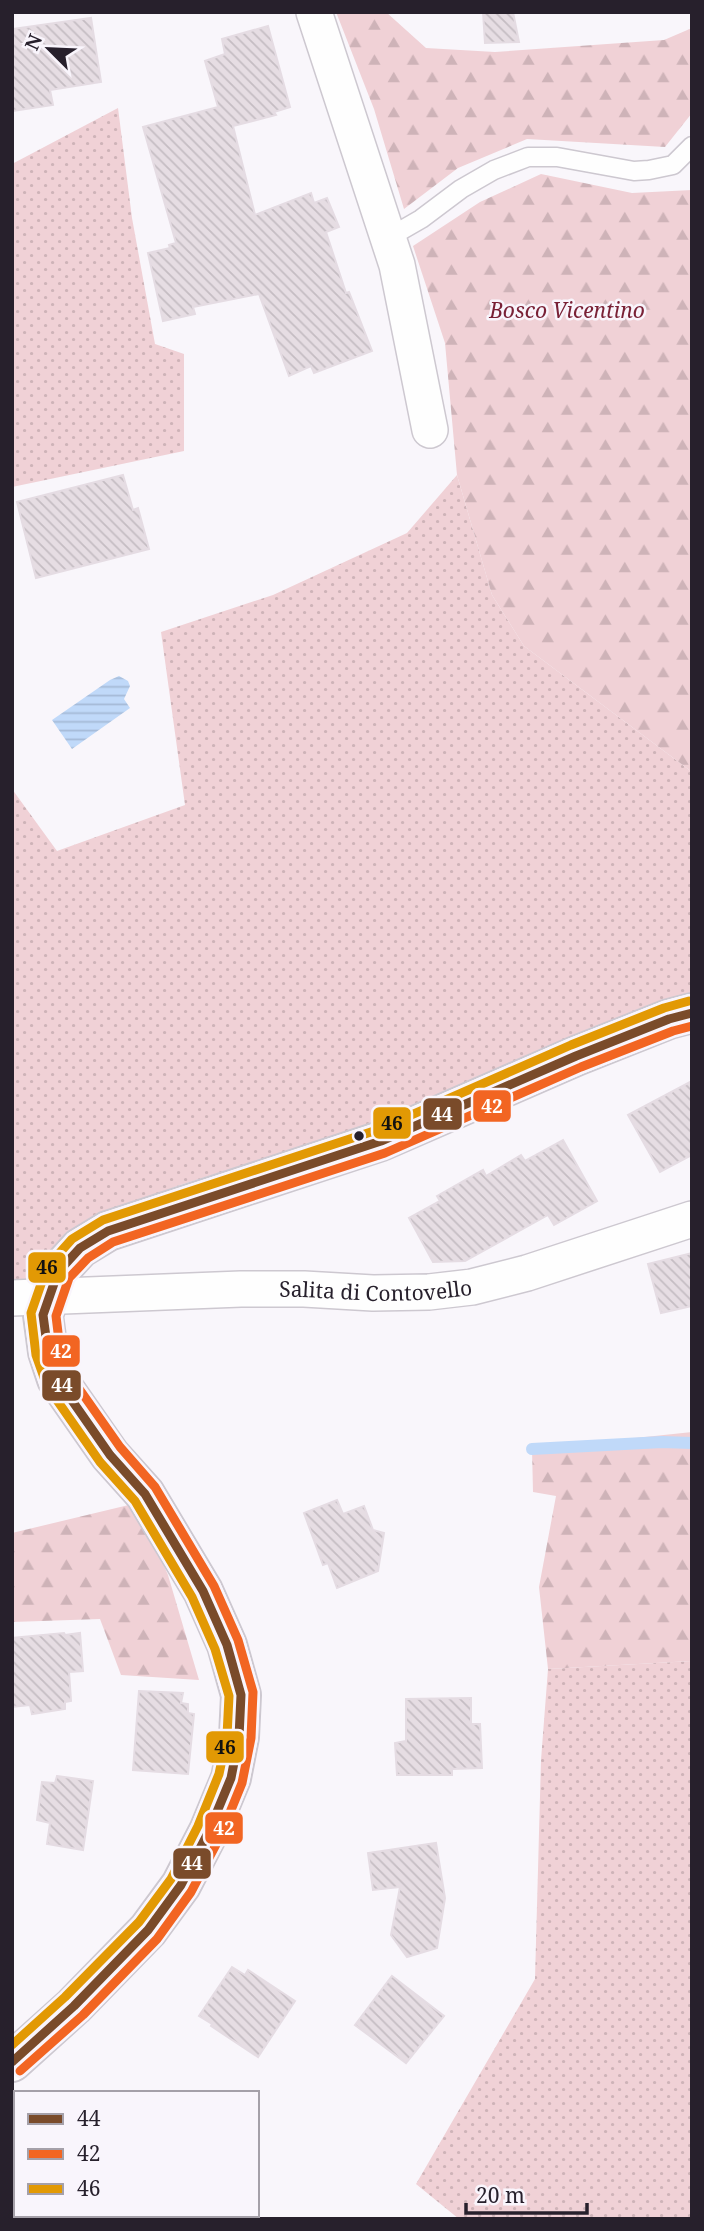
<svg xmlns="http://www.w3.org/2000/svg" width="704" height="2231" font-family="'Noto Serif',serif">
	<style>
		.grass { fill: url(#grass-dots) }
		.forest { fill: url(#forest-firs) }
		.water { fill: url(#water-rules) }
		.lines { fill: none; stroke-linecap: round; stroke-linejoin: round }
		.stream { stroke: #c0d9f9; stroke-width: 12 }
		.building { fill: url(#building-back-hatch); stroke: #e5dce3; stroke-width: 2 }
		.lane-casing { stroke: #cdc8d0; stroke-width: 21 }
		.street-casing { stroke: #cdc8d0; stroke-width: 38 }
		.secondary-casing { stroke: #cdc8d0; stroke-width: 42 }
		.lane { stroke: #fefefe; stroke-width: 18 }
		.street { stroke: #fefefe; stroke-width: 35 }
		.secondary { stroke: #fefefe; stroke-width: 38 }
		.bus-1-casing { stroke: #f9f5fc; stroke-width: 14 }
		.bus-2-casing { stroke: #f9f5fc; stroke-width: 14 }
		.bus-3-casing { stroke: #f9f5fc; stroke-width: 14 }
		.bus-1 { stroke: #7a4b2a; stroke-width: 9 }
		.bus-2 { stroke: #f26522; stroke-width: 9 }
		.bus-3 { stroke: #e29904; stroke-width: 9 }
		.bus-dot { fill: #27202c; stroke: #f9f5fc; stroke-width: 2.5 }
		.labels { text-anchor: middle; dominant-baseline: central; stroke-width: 5; stroke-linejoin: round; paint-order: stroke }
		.park-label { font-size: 21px; font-style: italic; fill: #792136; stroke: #f9f5fc }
		.street-label { font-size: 21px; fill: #27202c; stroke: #f9f5fc }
		.line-badge { stroke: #f9f5fc; stroke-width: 2.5 }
		.badge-label { font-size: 19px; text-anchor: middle; font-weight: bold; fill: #fff }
		.pale-badge-label { font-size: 19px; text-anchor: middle; font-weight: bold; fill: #111 }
	</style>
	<defs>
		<pattern id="grass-dots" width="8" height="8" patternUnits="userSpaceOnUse" patternTransform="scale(1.75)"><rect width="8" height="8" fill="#f0d1d6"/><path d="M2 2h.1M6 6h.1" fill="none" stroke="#ceb3b8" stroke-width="1.8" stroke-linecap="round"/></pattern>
		<pattern id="forest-firs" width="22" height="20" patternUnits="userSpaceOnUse" patternTransform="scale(1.75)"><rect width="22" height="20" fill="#f0d1d6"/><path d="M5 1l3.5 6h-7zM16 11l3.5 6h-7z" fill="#ceb3b8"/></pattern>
		<pattern id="water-rules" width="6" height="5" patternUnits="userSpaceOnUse" patternTransform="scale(1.75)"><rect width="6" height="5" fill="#c0d9f9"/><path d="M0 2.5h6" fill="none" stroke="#a5bad6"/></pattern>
		<pattern id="building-back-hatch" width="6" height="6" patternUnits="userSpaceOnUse" patternTransform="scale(1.75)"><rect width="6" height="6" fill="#e6dde3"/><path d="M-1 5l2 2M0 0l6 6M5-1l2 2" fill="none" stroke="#c5bdc3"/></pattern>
	</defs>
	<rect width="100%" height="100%" fill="#f9f6fb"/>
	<g class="grass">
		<path d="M118 108 132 218 155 344 184 354V451L12 487V164Z"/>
		<path d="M457 475 492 595 524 646 692 772V997L609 1021 402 1115 177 1186 93 1222 27 1282 12 1283V789L57 851 185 805 161 632 273 595 407 533Z"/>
		<path d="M692 1661V2219H459L416 2184 535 1979 541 1760 548 1669Z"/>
	</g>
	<g class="forest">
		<path d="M336 12H386L426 48 495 52 664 40 692 28V113L665 147 527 139 458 168 404 209 374 109Z"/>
		<path d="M541 174 632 193 692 190V772L524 646 492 595 457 475 445 343 413 246 480 202Z"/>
		<path d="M692 1432V1661L548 1669 539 1587 556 1496 533 1492 532 1449Z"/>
		<path d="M137 1503 168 1575 199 1680 121 1675 100 1619 12 1622V1533Z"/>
		<path d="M16 2179V2215H177L182 2219H12V2183Z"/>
	</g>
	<path class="water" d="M119 676 128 681 130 686 124 699 130 708 72 749 52 720 110 680Z"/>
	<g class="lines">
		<path class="stream" d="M532 1449 662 1442 692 1443"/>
	</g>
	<g class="building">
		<path d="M483 12H513L519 42 485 43Z"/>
		<path d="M91 18 101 82 50 90 53 105 12 111V29Z"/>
		<path d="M268 26 290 107 274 112 276 115 233 126 255 215 311 193 314 203 327 198 339 227 326 232 346 293 349 292 372 351 314 373 311 366 289 376 259 294 193 307 195 314 163 321 148 253 170 248 169 245 176 243 143 127 218 107 205 61 225 54 222 39Z"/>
		<path d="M123 475 133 510 138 508 149 549 36 578 17 502Z"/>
		<path d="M692 1081V1155L660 1172 628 1115Z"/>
		<path d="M563 1140 597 1201 554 1225 548 1215 465 1261 433 1262 409 1218 440 1201 437 1196 483 1170 486 1176 521 1155 525 1161Z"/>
		<path d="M692 1253V1306L661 1313 648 1264Z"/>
		<path d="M337 1500 343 1514 364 1506 373 1530 384 1533 378 1571 337 1588 328 1563 323 1565 304 1513Z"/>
		<path d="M64 1633 65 1635 80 1633 83 1671 69 1672 71 1701 65 1702V1709L32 1714 30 1705 12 1707V1638Z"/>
		<path d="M139 1691 183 1693 181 1703 188 1704V1713L194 1714 188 1774 133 1770Z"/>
		<path d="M471 1698V1724H480L482 1768 452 1769V1775H397L395 1743 406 1741V1699Z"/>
		<path d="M57 1776 93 1781 83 1850 47 1844 50 1823 37 1820 42 1782 55 1783Z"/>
		<path d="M436 1843 445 1898 437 1948 407 1957 391 1935 400 1887 373 1890 368 1853Z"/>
		<path d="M232 1967 245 1975 248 1970 295 2001 258 2057 211 2026 212 2024 199 2016Z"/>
		<path d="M392 1976 444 2016 406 2063 355 2025Z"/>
	</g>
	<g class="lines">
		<g class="lane-casing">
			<path id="lane" d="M388 238 421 219 461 189 494 170 528 157H557L634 171 649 170 673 165 692 146"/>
		</g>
		<g class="street-casing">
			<g id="street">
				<path d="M314 12 397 265 430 430"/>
				<path id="s1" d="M12 1298 241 1289H304L373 1293 429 1292 472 1287 527 1273 692 1219"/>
			</g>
		</g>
		<g class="secondary-casing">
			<path id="secondary" d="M12 2062 74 2006 148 1930 181 1885 209 1831 231 1778 239 1737 241 1695 227 1645 203 1591 145 1494 110 1455 57 1379 48 1352 43 1315 58 1272 80 1248 108 1231 381 1141 576 1056 669 1019 692 1013"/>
		</g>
		<use href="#lane" class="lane"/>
		<use href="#street" class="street"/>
		<use href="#secondary" class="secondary"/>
		<g class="bus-1-casing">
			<path id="bus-1" d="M12 2062 74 2006 148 1930 181 1885 209 1831 231 1778 239 1737 241 1695 227 1645 203 1591 145 1494 110 1455 57 1379 48 1352 43 1315 58 1272 80 1248 108 1231 381 1141 576 1056 669 1019 692 1013"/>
		</g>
		<g class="bus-2-casing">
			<path id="bus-2" d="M20 2071 83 2015 157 1939 191 1892 220 1837 242 1783 251 1738 253 1692 238 1640 214 1586 155 1487 120 1447 68 1373 60 1349 56 1316 69 1278 88 1258 113 1242 385 1153 581 1067 673 1031 692 1026"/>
		</g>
		<g class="bus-3-casing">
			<path id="bus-3" d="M12 2045 65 1997 139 1922 171 1879 198 1826 219 1774 227 1736 229 1696 215 1649 192 1597 135 1501 100 1462 47 1386 36 1355 31 1313 47 1267 72 1239 103 1220 377 1130 571 1045 664 1008 689 1001"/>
		</g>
		<use href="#bus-1" class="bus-1"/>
		<use href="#bus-2" class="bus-2"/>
		<use href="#bus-3" class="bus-3"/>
	</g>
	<circle class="bus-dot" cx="359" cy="1136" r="6"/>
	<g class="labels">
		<g class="park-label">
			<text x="567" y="310">Bosco Vicentino</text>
		</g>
		<g class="street-label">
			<text stroke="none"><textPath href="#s1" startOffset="364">Salita di Contovello</textPath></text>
		</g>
	</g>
	<g class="line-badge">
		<rect x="472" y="1089" width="40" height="34" rx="7" fill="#f26522"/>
		<rect x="422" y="1097" width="41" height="34" rx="7" fill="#7a4b2a"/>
		<rect x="372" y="1106" width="40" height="34" rx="7" fill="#e29904"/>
		<rect x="27" y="1251" width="40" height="33" rx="7" fill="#e29904"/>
		<rect x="41" y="1334" width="40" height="34" rx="7" fill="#f26522"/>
		<rect x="41" y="1369" width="41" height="33" rx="7" fill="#7a4b2a"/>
		<rect x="205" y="1730" width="40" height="34" rx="7" fill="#e29904"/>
		<rect x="204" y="1811" width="40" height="34" rx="7" fill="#f26522"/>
		<rect x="172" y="1847" width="40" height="33" rx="7" fill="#7a4b2a"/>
	</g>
	<g class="badge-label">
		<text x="492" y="1113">42</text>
		<text x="442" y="1121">44</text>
		<text x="61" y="1358">42</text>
		<text x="62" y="1392">44</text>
		<text x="224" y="1835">42</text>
		<text x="192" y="1870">44</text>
	</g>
	<g class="pale-badge-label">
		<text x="392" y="1130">46</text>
		<text x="47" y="1274">46</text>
		<text x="225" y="1754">46</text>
	</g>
	<rect width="704" height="2231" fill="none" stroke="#27202c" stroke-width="28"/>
	<rect x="14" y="2091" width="245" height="126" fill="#f9f5fc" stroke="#a5a0a9" stroke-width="2"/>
	<rect x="28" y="2114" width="35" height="10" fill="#7a4b2a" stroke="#a5a0a9" stroke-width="2"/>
	<text x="77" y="2126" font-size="21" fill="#27202c">44</text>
	<rect x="28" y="2149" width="35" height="10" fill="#f26522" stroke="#a5a0a9" stroke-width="2"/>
	<text x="77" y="2161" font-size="21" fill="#27202c">42</text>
	<rect x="28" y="2184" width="35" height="10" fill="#e29904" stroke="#a5a0a9" stroke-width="2"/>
	<text x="77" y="2196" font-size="21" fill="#27202c">46</text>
	<g transform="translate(49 49) rotate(294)" stroke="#f9f5fc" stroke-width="5" paint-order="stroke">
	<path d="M0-5L12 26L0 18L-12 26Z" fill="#27202c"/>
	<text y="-10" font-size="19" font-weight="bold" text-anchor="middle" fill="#27202c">N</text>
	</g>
	<path d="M466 2203v10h121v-10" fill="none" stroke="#27202c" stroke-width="3.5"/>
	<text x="476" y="2203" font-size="21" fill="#27202c" stroke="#f9f5fc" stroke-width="5" paint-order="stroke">20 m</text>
</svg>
